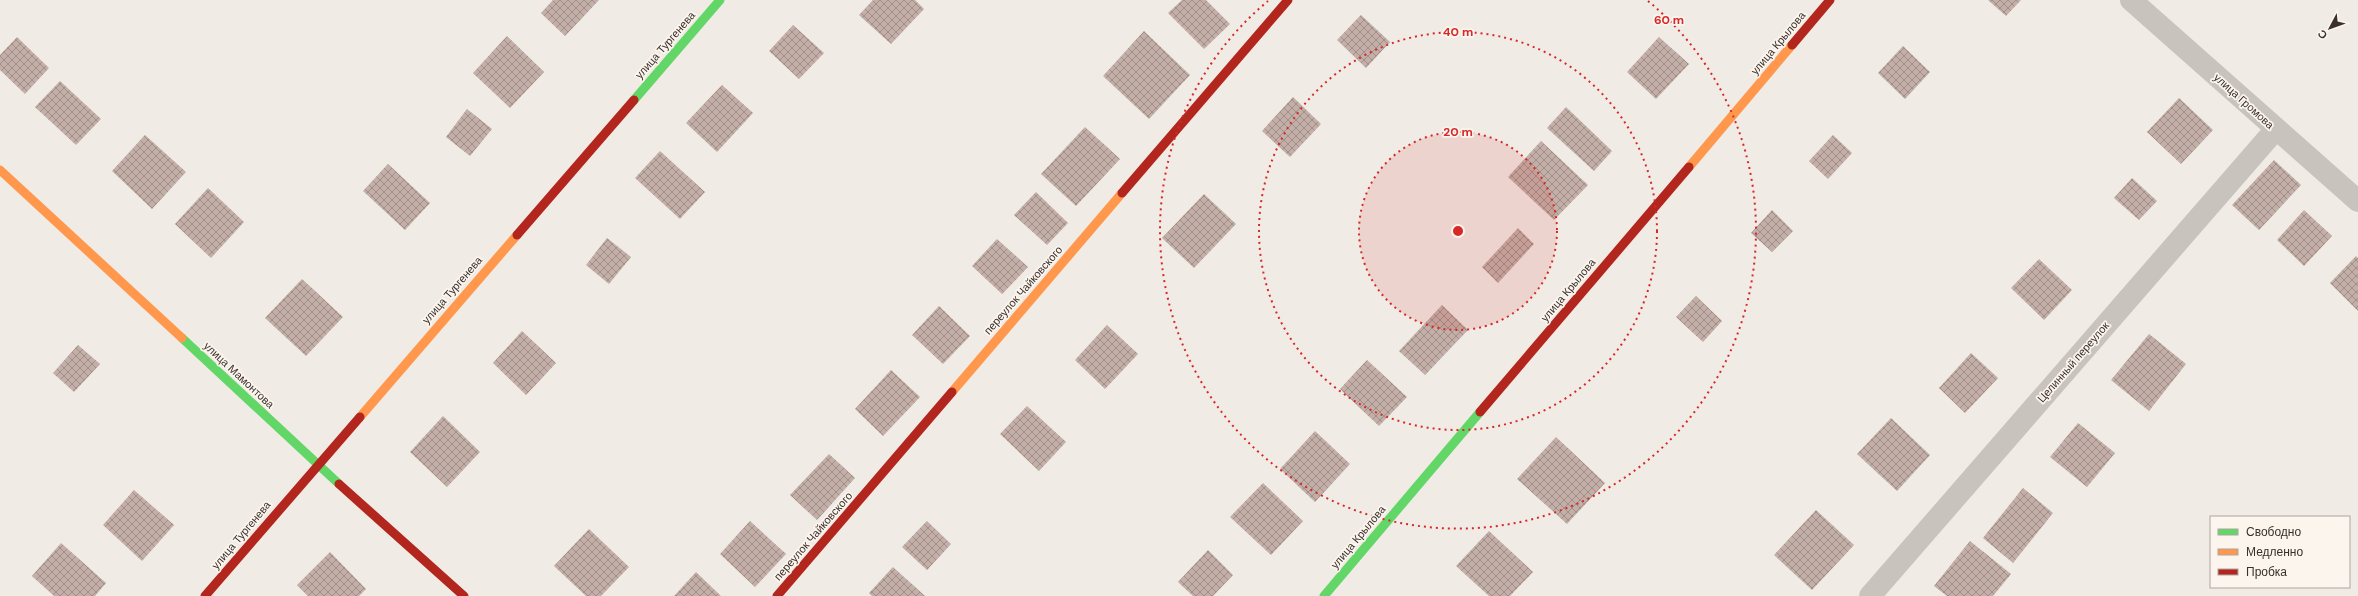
<svg xmlns="http://www.w3.org/2000/svg" width="2358" height="596" font-family="'DM Sans',sans-serif">
	<style>
		.building { fill: url(#building-cross-hatch) }
		.lines { fill: none; stroke-linecap: round; stroke-linejoin: round }
		.street { stroke: #c9c3be; stroke-width: 22 }
		.fast { stroke: #63d668; stroke-width: 9 }
		.slow { stroke: #ff974d; stroke-width: 9 }
		.jam { stroke: #b3261e; stroke-width: 9 }
		.ring { fill: none; stroke: #d62828; stroke-width: 2; stroke-dasharray: 2 4 }
		.labels { text-anchor: middle; dominant-baseline: central; stroke-width: 3.5; stroke-linejoin: round; paint-order: stroke }
		.street-label { font-size: 11px; fill: #3b302b; stroke: #fbf5ee }
		.centre { fill: #d62828; stroke: #fbf5ee; stroke-width: 2 }
		.ring-label { font-size: 12px; text-anchor: middle; font-weight: bold; fill: #d62828; stroke: #fbf5ee; stroke-width: 3.5; stroke-linejoin: round; paint-order: stroke }
	</style>
	<defs>
		<pattern id="building-cross-hatch" width="8" height="8" patternUnits="userSpaceOnUse"><rect width="8" height="8" fill="#c3afa7"/><path d="M0 0l8 8M0 8l8-8" fill="none" stroke="#a08f88"/></pattern>
	</defs>
	<rect width="100%" height="100%" fill="#f0ebe5"/>
	<g class="building">
		<path d="M553 0H599L565 36 541 13Z"/>
		<path d="M873 0H915L924 9 891 44 859 15Z"/>
		<path d="M1182 0H1206L1230 24 1204 49 1168 13Z"/>
		<path d="M1988 0H2021L2006 16Z"/>
		<path d="M1361 15 1390 42 1366 68 1337 40Z"/>
		<path d="M793 25 824 53 799 79 769 51Z"/>
		<path d="M1144 31 1190 75 1149 119 1103 76Z"/>
		<path d="M507 36 544 72 510 108 473 73Z"/>
		<path d="M17 37 49 68 25 94 0 70V55Z"/>
		<path d="M1659 37 1689 64 1656 99 1627 72Z"/>
		<path d="M1903 46 1930 72 1905 99 1878 73Z"/>
		<path d="M60 81 101 119 76 145 35 107Z"/>
		<path d="M722 85 753 113 717 152 686 123Z"/>
		<path d="M1293 97 1321 124 1290 157 1262 131Z"/>
		<path d="M2179 98 2213 130 2181 164 2147 132Z"/>
		<path d="M1566 107 1612 151 1594 171 1547 128Z"/>
		<path d="M467 109 492 129 470 156 446 137Z"/>
		<path d="M1085 127 1120 159 1076 206 1041 174Z"/>
		<path d="M145 135 186 172 152 209 112 171Z"/>
		<path d="M1833 135 1852 153 1828 179 1809 161Z"/>
		<path d="M1541 141 1588 185 1554 220 1508 177Z"/>
		<path d="M660 151 705 192 680 219 635 178Z"/>
		<path d="M2274 160 2301 185 2259 230 2232 205Z"/>
		<path d="M388 164 430 203 405 230 363 191Z"/>
		<path d="M2132 178 2157 201 2139 220 2114 198Z"/>
		<path d="M208 188 244 222 211 258 175 224Z"/>
		<path d="M1036 192 1068 223 1047 245 1014 215Z"/>
		<path d="M1204 194 1236 224 1194 268 1162 238Z"/>
		<path d="M1772 210 1793 231 1772 252 1751 233Z"/>
		<path d="M2304 210 2332 236 2304 266 2277 240Z"/>
		<path d="M1518 228 1534 244 1498 283 1482 267Z"/>
		<path d="M607 238 631 257 609 284 586 265Z"/>
		<path d="M997 239 1028 267 1002 294 972 266Z"/>
		<path d="M2356 256 2358 258V311L2330 283Z"/>
		<path d="M2039 259 2072 290 2044 320 2011 288Z"/>
		<path d="M302 279 343 317 306 356 265 318Z"/>
		<path d="M1696 296 1722 321 1703 342 1676 317Z"/>
		<path d="M1442 305 1468 330 1425 375 1399 351Z"/>
		<path d="M939 306 970 336 943 364 912 335Z"/>
		<path d="M1107 325 1138 354 1105 389 1075 360Z"/>
		<path d="M522 331 556 363 526 395 493 363Z"/>
		<path d="M2149 334 2186 364 2149 411 2111 380Z"/>
		<path d="M78 345 100 364 74 392 53 373Z"/>
		<path d="M1971 353 1998 378 1965 413 1939 388Z"/>
		<path d="M1367 360 1407 397 1379 426 1340 389Z"/>
		<path d="M891 370 920 397 883 436 855 409Z"/>
		<path d="M1027 406 1066 442 1039 471 1000 434Z"/>
		<path d="M443 416 480 452 447 487 410 452Z"/>
		<path d="M1891 418 1930 455 1897 491 1857 454Z"/>
		<path d="M2078 423 2115 453 2087 487 2050 457Z"/>
		<path d="M1315 431 1350 464 1315 502 1280 469Z"/>
		<path d="M1556 437 1605 483 1567 524 1517 479Z"/>
		<path d="M829 454 855 478 817 520 790 495Z"/>
		<path d="M1263 483 1303 521 1271 555 1230 517Z"/>
		<path d="M2023 488 2053 513 2013 563 1983 538Z"/>
		<path d="M134 490 174 525 142 561 103 525Z"/>
		<path d="M1816 510 1854 545 1812 590 1774 555Z"/>
		<path d="M750 521 786 554 755 587 720 554Z"/>
		<path d="M927 521 951 544 927 570 902 547Z"/>
		<path d="M589 529 629 567 601 596H586L554 566Z"/>
		<path d="M1489 531 1533 572 1510 596H1489L1456 566Z"/>
		<path d="M1970 541 2011 574 1993 596H1947L1934 586Z"/>
		<path d="M61 543 106 583 95 596H54L32 576Z"/>
		<path d="M1208 550 1233 575 1213 596H1193L1178 582Z"/>
		<path d="M330 552 366 589 359 596H308L297 585Z"/>
		<path d="M893 567 925 596H872L869 593Z"/>
		<path d="M696 572 721 596H674Z"/>
	</g>
	<g class="lines">
		<g class="street">
			<path d="M2131 0 2358 201"/>
			<path d="M1870 596 2276 129"/>
		</g>
		<g class="fast">
			<path d="M634 100 720 0"/>
			<path d="M182 338 339 484"/>
			<path d="M1324 596 1480 412"/>
		</g>
		<g class="slow">
			<path d="M1689 167 1792 45"/>
			<path d="M0 170 182 338"/>
			<path d="M952 392 1122 193"/>
			<path d="M360 417 517 235"/>
		</g>
		<g class="jam">
			<path d="M1792 45 1830 0"/>
			<path d="M1122 193 1288 0"/>
			<path d="M517 235 634 100"/>
			<path d="M1480 412 1689 167"/>
			<path d="M339 484 464 596"/>
			<path d="M205 596 360 417"/>
			<path d="M777 596 952 392"/>
		</g>
	</g>
	<circle cx="1458" cy="231" r="99" fill="#d62828" fill-opacity=".12"/>
	<g class="ring">
		<circle cx="1458" cy="231" r="99"/>
		<circle cx="1458" cy="231" r="199"/>
		<path d="M1648 1A298 298 0 1 1 1268 1"/>
	</g>
	<g class="labels">
		<g class="street-label">
			<text transform="translate(1778 43) rotate(-50)">улица Крылова</text>
			<text transform="translate(665 45) rotate(-49)">улица Тургенева</text>
			<text transform="translate(2244 101) rotate(42)">улица Громова</text>
			<text transform="translate(452 290) rotate(-49)">улица Тургенева</text>
			<text transform="translate(1023 290) rotate(-49)">переулок Чайковского</text>
			<text transform="translate(1568 290) rotate(-50)">улица Крылова</text>
			<text transform="translate(2073 362) rotate(-49)">Целинный переулок</text>
			<text transform="translate(239 375) rotate(43)">улица Мамонтова</text>
			<text transform="translate(241 535) rotate(-50)">улица Тургенева</text>
			<text transform="translate(813 536) rotate(-49)">переулок Чайковского</text>
			<text transform="translate(1358 537) rotate(-50)">улица Крылова</text>
		</g>
	</g>
	<circle cx="1458" cy="231" r="6" class="centre"/>
	<g class="ring-label">
		<text x="1669" y="24">60 m</text>
		<text x="1458" y="36">40 m</text>
		<text x="1458" y="136">20 m</text>
	</g>
	<rect x="2210" y="516" width="140" height="72" fill="#fbf5ee" stroke="#aea6a0"/>
	<rect x="2218" y="529" width="20" height="6" fill="#63d668" stroke="#aea6a0"/>
	<text x="2246" y="536" font-size="12" fill="#3b302b">Свободно</text>
	<rect x="2218" y="549" width="20" height="6" fill="#ff974d" stroke="#aea6a0"/>
	<text x="2246" y="556" font-size="12" fill="#3b302b">Медленно</text>
	<rect x="2218" y="569" width="20" height="6" fill="#b3261e" stroke="#aea6a0"/>
	<text x="2246" y="576" font-size="12" fill="#3b302b">Пробка</text>
	<g transform="translate(2330 28) rotate(229)" stroke="#fbf5ee" stroke-width="3" paint-order="stroke">
	<path d="M0-3L7 15L0 10L-7 15Z" fill="#3b302b"/>
	<text y="-6" font-size="11" font-weight="bold" text-anchor="middle" fill="#3b302b">С</text>
	</g>
</svg>
